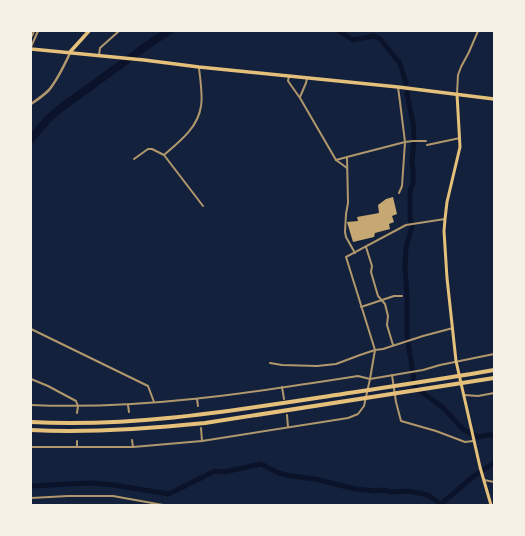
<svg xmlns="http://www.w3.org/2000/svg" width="525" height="536" font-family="Inter,sans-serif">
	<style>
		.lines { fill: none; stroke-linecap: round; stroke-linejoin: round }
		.canal { stroke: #0b132b; stroke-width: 5 }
		.river { stroke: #0b132b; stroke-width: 8 }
		.building { fill: #c6a872 }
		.minor { stroke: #b1986c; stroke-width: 2 }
		.tertiary { stroke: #b1986c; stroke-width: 2.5 }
		.secondary { stroke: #e5c07b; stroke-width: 3 }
		.primary { stroke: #e5c07b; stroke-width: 3.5 }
		.trunk { stroke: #e5c07b; stroke-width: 3.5 }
		.motorway { stroke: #e5c07b; stroke-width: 4 }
	</style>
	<rect width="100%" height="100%" fill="#14213d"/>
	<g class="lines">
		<g class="canal">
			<path d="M339 31 353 40 374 36 380 39 399 62 401 67 406 83"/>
			<path d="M407 93 413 123 414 138 412 163 413 170V183L410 191V217L412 227 406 247 405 269 407 296V335L415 387 442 407 449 414 460 426 464 430 478 437 487 435H494"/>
			<path d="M31 486 90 483 114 485 169 494 215 471 224 472 261 464 279 473 291 476 315 479 355 489 375 491 383 490 391 492 409 491 428 495 441 504 474 476 494 463"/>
		</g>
		<path class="river" d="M31 139 48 119 62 107 152 42 169 31"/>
	</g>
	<path class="building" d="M393 197 397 214 392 216 394 222 389 224 390 229 375 233 374 237 353 242 347 222 358 221 357 217 379 213 378 205 386 199Z"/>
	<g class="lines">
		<g class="minor">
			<path d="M32 36 34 31"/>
			<path d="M31 47 38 31"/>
			<path d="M99 55 100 48 119 31"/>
			<path d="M199 68C200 78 203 96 201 106 198 128 179 142 164 155L203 206"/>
			<path d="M289 76 288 81 300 98 336 160 347 157"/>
			<path d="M398 87 400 102 405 142 402 186 399 193"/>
			<path d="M457 94 458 75 461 67 469 52 478 31"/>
			<path d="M300 97 306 83 307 78"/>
			<path d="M427 145 460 138"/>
			<path d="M134 159 148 149H152L164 155"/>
			<path d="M336 160 347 168"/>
			<path d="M366 247 372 266 371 272 378 296 385 304 388 316 387 325 393 345"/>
			<path d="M355 253 346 237 345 232 346 214 348 203 347 157 405 142 413 141H426"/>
			<path d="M361 307 394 296H402"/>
			<path d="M31 329 148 386 154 402"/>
			<path d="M270 363 282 365 317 366 336 364 360 355 375 350 383 349 423 336 453 328"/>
			<path d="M392 375 396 402 401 421 436 431 465 442 473 441"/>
			<path d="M31 379 48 386 76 401 78 406 77 413"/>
			<path d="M282 387 284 399"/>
			<path d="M464 395 478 396 494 393"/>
			<path d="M197 399 198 406"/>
			<path d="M31 405C141 410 250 393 358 376L370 379 423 370 440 365 494 354"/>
			<path d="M128 405 129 412"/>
			<path d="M287 415 288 427"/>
			<path d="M201 428 202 441"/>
			<path d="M132 440 133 447"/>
			<path d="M31 447H133L202 441 348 418 358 414 364 406 370 379 375 350 346 257 406 225 445 219"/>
			<path d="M77 447V441"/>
			<path d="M484 480 494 482"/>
			<path d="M31 498 68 496H113L163 505"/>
		</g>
		<path class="tertiary" d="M31 104C37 100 44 95 49 90 58 79 64 66 70 53"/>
		<path class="secondary" d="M457 94 460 147 447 202 445 219 444 231 447 278 456 361 480 467 491 505"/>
		<path class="primary" d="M70 52 89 31"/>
		<path class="trunk" d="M31 49 144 60 199 67 398 87 494 99"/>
		<g class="motorway">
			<path d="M31 422C131 427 225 412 323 397 380 388 437 380 494 370"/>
			<path d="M31 430C90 433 146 429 205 423L494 378"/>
		</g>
	</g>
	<rect width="525" height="536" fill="none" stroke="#f6f1e7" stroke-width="64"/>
</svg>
